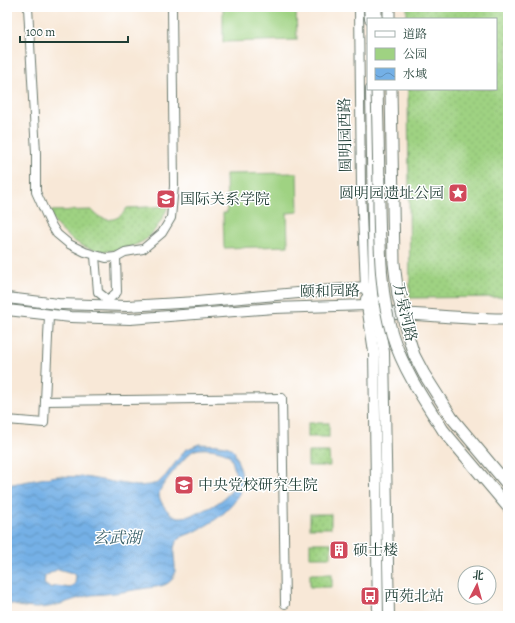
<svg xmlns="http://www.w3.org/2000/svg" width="515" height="623" font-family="Alegreya,'Noto Serif SC',serif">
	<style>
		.green { fill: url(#green-dots); stroke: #5f885b }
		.pitch { fill: #9fd282; stroke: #5f885b }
		.water { fill: url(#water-waves); stroke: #4a768d; fill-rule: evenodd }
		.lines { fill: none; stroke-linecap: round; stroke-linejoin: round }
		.minor-casing { stroke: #6b796d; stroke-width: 10 }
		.major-casing { stroke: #6b796d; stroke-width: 12 }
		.highway-casing { stroke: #6b796d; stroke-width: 13 }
		.minor { stroke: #fff; stroke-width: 8 }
		.major { stroke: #fff; stroke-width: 10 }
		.highway { stroke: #fff; stroke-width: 11 }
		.highway-bridge-casing { stroke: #6b796d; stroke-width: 13; stroke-linecap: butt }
		.highway-bridge { stroke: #fff; stroke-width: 11 }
		.labels { text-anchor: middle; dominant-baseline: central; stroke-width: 3; stroke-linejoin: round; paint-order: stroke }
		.street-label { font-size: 15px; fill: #1f3d34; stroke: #fff }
		.poi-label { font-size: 15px; fill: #1f3d34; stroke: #fff; text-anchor: start }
		.water-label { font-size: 16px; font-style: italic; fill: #396069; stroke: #fff }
	</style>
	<defs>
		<pattern id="green-dots" width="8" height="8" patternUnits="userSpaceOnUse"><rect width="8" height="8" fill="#9fd282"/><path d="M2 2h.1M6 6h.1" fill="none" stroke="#88b571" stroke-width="1.8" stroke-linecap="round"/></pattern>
		<pattern id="water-waves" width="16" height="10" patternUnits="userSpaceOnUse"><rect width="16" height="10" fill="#74b0e6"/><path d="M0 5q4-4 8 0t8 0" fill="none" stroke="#5f90bb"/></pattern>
	</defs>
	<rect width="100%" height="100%" fill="#fff"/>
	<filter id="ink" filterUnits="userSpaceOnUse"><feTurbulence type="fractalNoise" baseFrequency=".025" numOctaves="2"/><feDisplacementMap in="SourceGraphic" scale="8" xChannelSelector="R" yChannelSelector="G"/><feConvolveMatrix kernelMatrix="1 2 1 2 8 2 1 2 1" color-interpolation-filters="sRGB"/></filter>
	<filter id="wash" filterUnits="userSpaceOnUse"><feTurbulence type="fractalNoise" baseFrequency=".012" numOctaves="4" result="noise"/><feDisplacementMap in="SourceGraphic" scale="16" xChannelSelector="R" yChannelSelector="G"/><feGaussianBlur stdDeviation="0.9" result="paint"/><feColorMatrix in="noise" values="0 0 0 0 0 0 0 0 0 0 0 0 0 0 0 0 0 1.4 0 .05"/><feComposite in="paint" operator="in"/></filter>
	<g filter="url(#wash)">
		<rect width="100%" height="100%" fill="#f8e8d7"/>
		<g class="green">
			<path d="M407 7H508V297L410 298 408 89H496V19H407Z"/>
			<path d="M168 206C164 217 157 228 149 237 138 247 108 254 94 250 81 247 67 237 58 227 54 223 52 216 49 211L92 210C102 223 118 223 127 208Z"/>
			<rect x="308" y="423" width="21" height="14"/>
			<path d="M308 452H329L330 466H308Z"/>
			<rect x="310" y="514" width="21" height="14"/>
			<rect x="310" y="543" width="21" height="14"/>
			<rect x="310" y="574" width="22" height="13"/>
		</g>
		<g class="pitch">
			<path d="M223 7H296L297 40 223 42Z"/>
			<path d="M297 173 298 212 287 213 288 246 224 248 223 213H227L226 174Z"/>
		</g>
		<path class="water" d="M199 444C208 445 229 443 234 451 236 455 237 461 239 465 252 497 221 518 196 531 190 534 180 536 177 541 168 553 183 573 168 583 162 587 154 587 147 588 133 590 119 593 105 594 99 595 93 594 87 596 70 600 54 608 37 608 26 608 17 606 7 603V485L57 476 84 477 137 486 149 485 158 483 166 475 185 450ZM211 449C225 452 231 452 234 468 236 474 237 479 234 486 228 501 194 518 178 517 173 516 170 513 166 509 162 504 159 499 159 493 160 486 187 454 193 451 198 448 206 449 211 449ZM58 569 76 574 75 584 70 588 57 586 50 588 44 584 45 576Z"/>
	</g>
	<g filter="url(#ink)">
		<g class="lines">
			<g class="minor-casing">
				<g id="minor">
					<path d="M28 7 36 153V192L50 223 57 234 69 244 85 252 106 258 116 257 125 252 143 249 162 233 171 218 174 186 172 7"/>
					<path d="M359 7 361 189 365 287"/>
					<path d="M368 7 369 19"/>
					<path d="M370 89 373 293 375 302"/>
					<path d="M95 256 98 292 108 300"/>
					<path d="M109 306 108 300 117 292 116 257"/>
					<path d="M49 316 45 401 282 398 285 604"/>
					<path d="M7 420 44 423 45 401"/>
				</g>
			</g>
			<g class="major-casing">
				<g id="major">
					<path d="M365 287 377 313 384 352 389 616"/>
					<path d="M7 298 58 304 127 306 197 302 365 287"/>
					<path d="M366 299 374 352 378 616"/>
					<path d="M7 310 71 317 130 319 274 308 367 305"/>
				</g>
			</g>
			<g class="highway-casing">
				<g id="highway">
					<path d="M376 7V19"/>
					<path d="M389 7V19"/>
					<path d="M377 313C421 313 464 320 508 319"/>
					<path d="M452 418 508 485"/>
					<path d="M443 430 508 507"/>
				</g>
			</g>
			<use href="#minor" class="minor"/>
			<use href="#major" class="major"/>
			<use href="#highway" class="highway"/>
			<g class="highway-bridge-casing">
				<g id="highway-bridge">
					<path d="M377 89C378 128 379 168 379 207 380 250 380 292 392 334 403 369 423 399 443 430"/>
					<path d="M391 89 394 263 398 295 406 329 414 355 424 374 452 418"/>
				</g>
			</g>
			<use href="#highway-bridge" class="highway-bridge"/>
		</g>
	</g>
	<defs>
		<g id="sight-square" transform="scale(1)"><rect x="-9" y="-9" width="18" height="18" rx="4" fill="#d1495b" stroke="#fff"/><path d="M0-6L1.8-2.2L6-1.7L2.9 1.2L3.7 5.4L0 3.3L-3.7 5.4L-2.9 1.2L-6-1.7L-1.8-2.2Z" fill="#fff"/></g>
		<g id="university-square" transform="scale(1)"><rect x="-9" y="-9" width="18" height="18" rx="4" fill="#d1495b" stroke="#fff"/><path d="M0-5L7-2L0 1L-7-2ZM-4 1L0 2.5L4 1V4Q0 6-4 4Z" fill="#fff"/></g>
		<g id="building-square" transform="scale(1)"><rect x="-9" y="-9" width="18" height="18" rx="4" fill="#d1495b" stroke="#fff"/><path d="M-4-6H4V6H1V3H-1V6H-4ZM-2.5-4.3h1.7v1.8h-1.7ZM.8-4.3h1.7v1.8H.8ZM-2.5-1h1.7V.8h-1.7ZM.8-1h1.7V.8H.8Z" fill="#fff"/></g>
		<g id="bus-square" transform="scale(1)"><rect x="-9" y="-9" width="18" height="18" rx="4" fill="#d1495b" stroke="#fff"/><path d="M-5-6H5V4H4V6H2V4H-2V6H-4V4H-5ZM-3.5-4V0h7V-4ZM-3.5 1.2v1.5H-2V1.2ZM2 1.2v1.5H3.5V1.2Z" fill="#fff"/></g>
	</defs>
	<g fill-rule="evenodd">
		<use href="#sight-square" x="458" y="193"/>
		<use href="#university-square" x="166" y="199"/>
		<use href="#university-square" x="184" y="485"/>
		<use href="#building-square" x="339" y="550"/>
		<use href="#bus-square" x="370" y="596"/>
	</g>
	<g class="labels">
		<g class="street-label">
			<text transform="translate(345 135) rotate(-91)">圆明园西路</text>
			<text transform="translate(330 291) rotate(-1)">颐和园路</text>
			<text transform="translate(405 312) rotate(77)">万泉河路</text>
		</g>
		<g class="poi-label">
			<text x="444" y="193" text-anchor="end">圆明园遗址公园</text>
			<text x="180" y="199">国际关系学院</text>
			<text x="198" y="485">中央党校研究生院</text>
			<text x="353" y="550">硕士楼</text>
			<text x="384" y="596">西苑北站</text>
		</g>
		<g class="water-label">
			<text x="117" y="538">玄武湖</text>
		</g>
	</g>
	<rect width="515" height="623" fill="none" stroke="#fff" stroke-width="24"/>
	<rect x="367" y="18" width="130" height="72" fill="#ffffff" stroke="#a5b1ae"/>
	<rect x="375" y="31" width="20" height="6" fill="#ffffff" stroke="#a5b1ae"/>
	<text x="403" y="38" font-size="12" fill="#1f3d34">道路</text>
	<rect x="375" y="48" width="20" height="12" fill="#9fd282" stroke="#a5b1ae"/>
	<text x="403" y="58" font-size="12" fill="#1f3d34">公园</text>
	<rect x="375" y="68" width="20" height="12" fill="url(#water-waves)" stroke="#a5b1ae"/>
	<text x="403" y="78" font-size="12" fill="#1f3d34">水域</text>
	<g transform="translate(477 585) rotate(6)"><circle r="19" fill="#ffffff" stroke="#a5b1ae"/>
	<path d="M0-3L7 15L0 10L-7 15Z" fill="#d1495b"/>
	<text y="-6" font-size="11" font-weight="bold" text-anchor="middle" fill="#1f3d34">北</text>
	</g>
	<path d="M20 36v6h108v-6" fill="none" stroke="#1f3d34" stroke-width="2"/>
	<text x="26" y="36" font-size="12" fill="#1f3d34" stroke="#ffffff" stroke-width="3" paint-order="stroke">100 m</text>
</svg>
